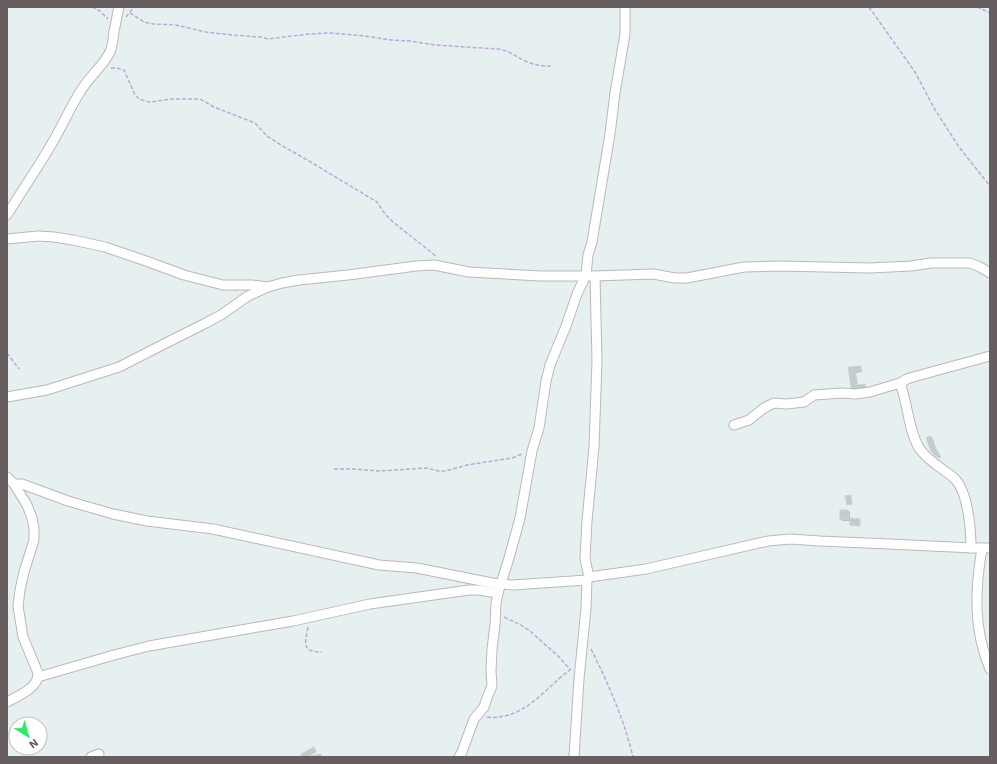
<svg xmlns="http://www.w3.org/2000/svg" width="997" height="764" font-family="'Work Sans',sans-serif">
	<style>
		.shadow { fill: #0003 }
		.building { fill: #c3cbcb; stroke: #c5d5d3 }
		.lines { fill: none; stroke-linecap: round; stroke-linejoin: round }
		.minor-casing { stroke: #bdb7b8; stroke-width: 11 }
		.path { stroke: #bea7d9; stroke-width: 1.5; stroke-dasharray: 4 2; stroke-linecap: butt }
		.minor { stroke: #fff; stroke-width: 9 }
	</style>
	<rect width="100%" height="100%" fill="#e7f0f0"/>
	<g class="shadow">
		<path d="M860 367 862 369V372L856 373 858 386 865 385 867 387V393L854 394 850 368Z"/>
		<path d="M931 437 933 439 937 451 941 457 939 458 932 451Z"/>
		<path d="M848 511 850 512V519L860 520V526H851V521H843L841 519Z"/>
	</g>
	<g class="building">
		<path d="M861 366V371H855L857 385 865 384 866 391 852 393 848 367Z"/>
		<path d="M931 436 935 448 940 455 937 457 931 451 926 438Z"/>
		<path d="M851 495 852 504 847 505 845 496Z"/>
		<path d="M840 510H848L849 519 840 520Z"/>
		<path d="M850 518 860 519V526L850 525Z"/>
		<path d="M314 747 316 752 307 757H302L301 754Z"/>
		<path d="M321 754V757H311V756Z"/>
	</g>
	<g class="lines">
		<g class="minor-casing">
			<g id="minor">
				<path d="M7 215C21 192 37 169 51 145 62 127 70 107 82 89 90 76 103 66 110 52 113 45 113 38 114 31 116 23 117 15 119 7"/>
				<path d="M7 239 38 236 54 237 73 240 105 247 146 261 184 275 223 285H252L268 287"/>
				<path d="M900 383C908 404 908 429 919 448 928 461 942 468 954 478 968 491 971 529 971 548"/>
				<path d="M7 397 47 390 119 367 172 340 200 326 221 315 248 296 268 287 282 283 299 280 348 275 416 266 434 265 469 272 541 276H595L653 274 675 278H687L744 267 780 266 870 268 911 266 931 263H970L980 267 990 273"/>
				<path d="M734 425 749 420 764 408 774 403 787 404 804 402 814 395 842 393 855 394 870 392 900 383 907 379 913 377 990 356"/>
				<path d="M7 477 14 484H22L68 501 113 514 147 521 213 529 379 565 417 568 492 583 513 585 587 580 589 577 646 569 768 541 790 539 820 541 889 544 973 548H990"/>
				<path d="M982 548C975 590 973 629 990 669"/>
				<path d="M589 577 585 559 587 521 594 447 597 361 595 276"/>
				<path d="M38 677 114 655 149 646 293 621 370 604 469 590H479L498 593"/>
				<path d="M7 702C18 696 39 688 38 673L23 637 18 606 20 590 24 572 34 540V528L32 518 27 505 14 484"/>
				<path d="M91 757 99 754"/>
				<path d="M459 757 462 752 474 719 484 707 487 698 492 686 491 671 492 649 495 625 496 604 498 593 509 558 520 518 532 451 539 428 546 381 550 365 566 326 577 294 586 275 588 255 592 242 610 134 615 93 625 34V7"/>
				<path d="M574 757 579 679 586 608 587 580"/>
			</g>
		</g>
		<g class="path">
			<path d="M92 7 100 11 108 19"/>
			<path d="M869 7 915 72 934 108 959 147 990 186"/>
			<path d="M977 7 990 13"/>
			<path d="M130 13 144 22 153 24 176 25 206 32 232 35 261 37 268 39 309 34 330 33 365 36 391 40 410 41 435 45 498 49C510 51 515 56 525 61 534 65 542 66 551 66"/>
			<path d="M126 17 134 7"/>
			<path d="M111 68H117L124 70 135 95 139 99 145 101 151 102 171 99H200L214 107 255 123 267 136 281 145 309 161 377 202 385 214 392 221 437 257"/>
			<path d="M7 353 19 369"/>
			<path d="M334 469H354L378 471 426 468 439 471H446L467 465 512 458 522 454"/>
			<path d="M504 617 521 625 530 631 558 656 570 669"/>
			<path d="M308 627C305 643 301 652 322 652"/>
			<path d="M591 649C608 683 624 719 633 757"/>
			<path d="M487 717C493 718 499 717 505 716 533 709 549 685 571 669"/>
		</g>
		<use href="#minor" class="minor"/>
	</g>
	<rect width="997" height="764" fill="none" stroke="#675e60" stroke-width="16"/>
	<g transform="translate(28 736) rotate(143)"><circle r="19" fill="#ffffff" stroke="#c2bfbf"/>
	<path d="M0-3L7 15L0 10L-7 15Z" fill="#34e968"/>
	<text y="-6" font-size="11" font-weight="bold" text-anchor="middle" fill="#675e60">N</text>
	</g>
</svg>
